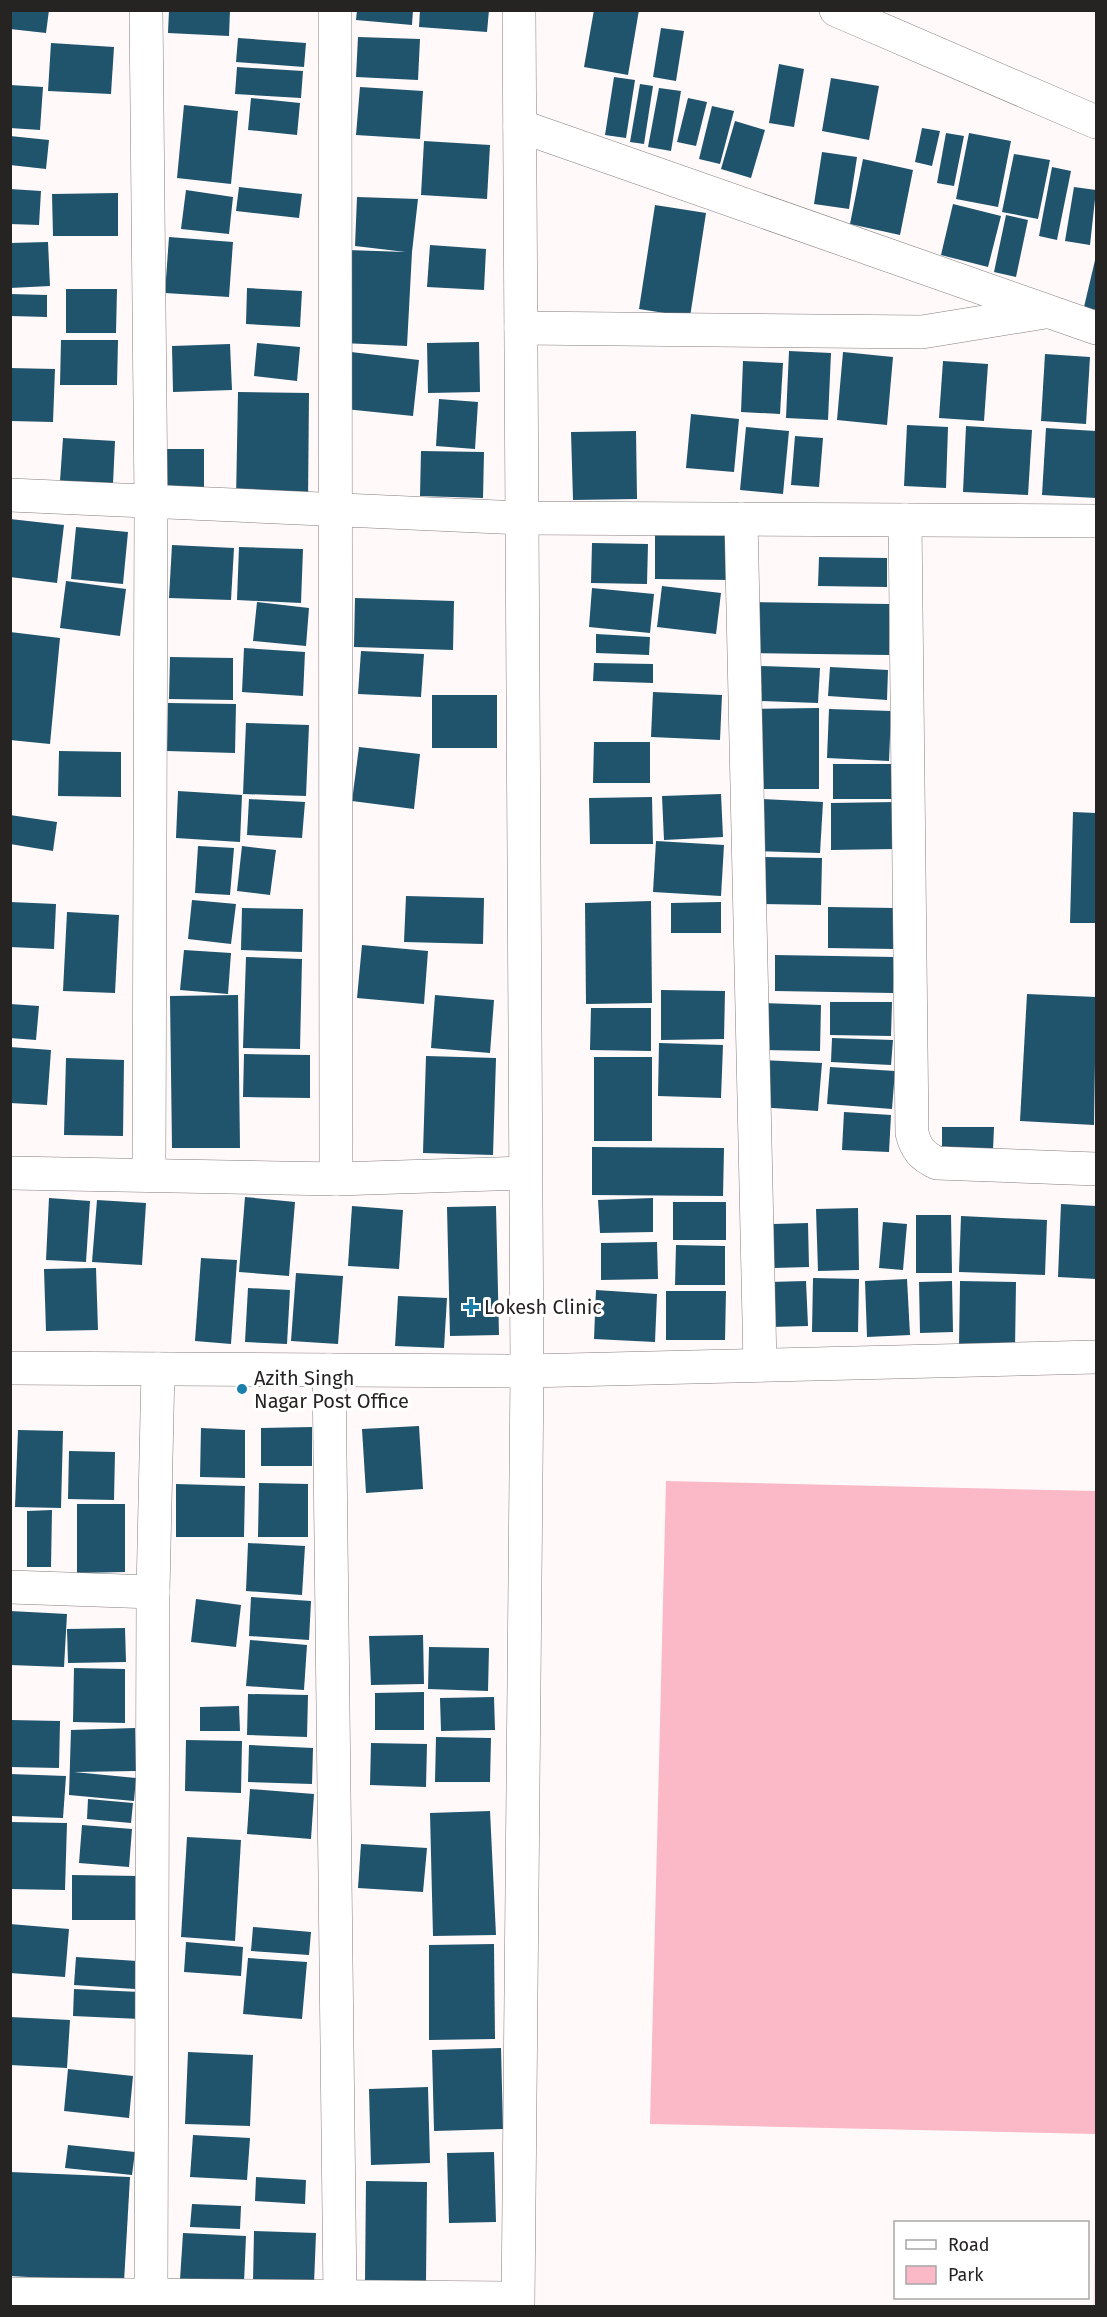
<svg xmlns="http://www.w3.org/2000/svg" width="1107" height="2317" font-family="'Fira Sans',sans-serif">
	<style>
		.built { fill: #f9e9ec }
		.green { fill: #fbb9c8 }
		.building { fill: #20536c }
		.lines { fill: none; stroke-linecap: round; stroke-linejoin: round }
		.street-casing { stroke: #857e7f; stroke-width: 34 }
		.secondary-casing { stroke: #857e7f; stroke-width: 34 }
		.street { stroke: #fff; stroke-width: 33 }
		.secondary { stroke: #fff; stroke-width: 33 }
		.poi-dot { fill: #1a7faa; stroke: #fff; stroke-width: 2 }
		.labels { text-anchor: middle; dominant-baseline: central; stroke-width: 6; stroke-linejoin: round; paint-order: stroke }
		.poi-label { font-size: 20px; fill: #262323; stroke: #fff; text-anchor: start }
	</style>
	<rect width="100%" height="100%" fill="#fff9fa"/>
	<path class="built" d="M1096 2195V2306H1093Z"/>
	<path class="green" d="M666 1481 1096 1491V2134L650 2124Z"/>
	<g class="building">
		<path d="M10 10H49L46 33 10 29Z"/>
		<path d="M169 10H230L229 36 168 33Z"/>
		<path d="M357 10H413L412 25 356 20Z"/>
		<path d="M420 10H489L487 32 419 27Z"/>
		<path d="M594 10H639L628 75 584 67Z"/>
		<path d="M661 28 684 31 676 81 653 77Z"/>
		<path d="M358 37 420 39 418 80 356 77Z"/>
		<path d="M238 38 306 43 304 67 236 62Z"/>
		<path d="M51 43 114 47 111 94 48 91Z"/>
		<path d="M779 64 804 69 794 127 769 123Z"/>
		<path d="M237 67 303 71 301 98 235 94Z"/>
		<path d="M614 77 635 80 626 138 605 135Z"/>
		<path d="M831 78 879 86 869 140 822 131Z"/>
		<path d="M640 84 653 86 644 144 630 142Z"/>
		<path d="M10 85 43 87 40 130 10 128Z"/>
		<path d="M360 87 423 91 420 139 356 135Z"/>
		<path d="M659 88 681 91 671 151 648 147Z"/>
		<path d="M251 98 300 103 297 135 248 130Z"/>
		<path d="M688 98 707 102 696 146 677 142Z"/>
		<path d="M184 105 238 111 231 184 177 178Z"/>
		<path d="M712 106 734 111 720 164 699 159Z"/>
		<path d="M735 121 765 130 751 178 721 169Z"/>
		<path d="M922 128 940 131 932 166 915 162Z"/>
		<path d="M946 133 964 136 954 186 937 183Z"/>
		<path d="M969 133 1011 141 998 207 956 199Z"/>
		<path d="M10 136 49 140 46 169 10 165Z"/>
		<path d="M424 141 490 145 487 199 421 195Z"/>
		<path d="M822 152 857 157 849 209 814 204Z"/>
		<path d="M1014 154 1050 160 1038 219 1002 212Z"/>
		<path d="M863 159 913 170 900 235 850 224Z"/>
		<path d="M1052 167 1071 171 1057 240 1039 236Z"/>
		<path d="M239 187 302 194 299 218 236 211Z"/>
		<path d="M1074 187 1096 190 1090 245 1065 241Z"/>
		<path d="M10 189 41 191 39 225 10 224Z"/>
		<path d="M186 190 233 197 229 234 181 229Z"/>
		<path d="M118 193V236H53L52 194Z"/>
		<path d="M357 197 418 199 412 252 407 346 343 343 347 250 406 252 355 246Z"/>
		<path d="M953 204 1001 216 988 267 941 255Z"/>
		<path d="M655 205 706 213 690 317 639 309Z"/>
		<path d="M1006 215 1028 220 1016 277 994 272Z"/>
		<path d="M169 237 233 242 229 297 165 293Z"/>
		<path d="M48 242 50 286 10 288V243Z"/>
		<path d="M430 245 486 249 484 290 427 287Z"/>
		<path d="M1096 256V310L1084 307Z"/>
		<path d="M247 288 302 291 300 327 246 324Z"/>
		<path d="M66 289H117L116 333H66Z"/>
		<path d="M10 294 47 295V317L10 316Z"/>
		<path d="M61 340H118L117 385H60Z"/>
		<path d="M479 342 480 392 428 393 427 343Z"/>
		<path d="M257 343 300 347 297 381 254 376Z"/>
		<path d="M230 344 232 390 173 392 172 346Z"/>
		<path d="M789 351 831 353 828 420 786 418Z"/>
		<path d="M351 352 419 360 413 416 345 409Z"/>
		<path d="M843 352 893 357 887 425 837 420Z"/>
		<path d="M1045 354 1090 357 1086 424 1041 421Z"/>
		<path d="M743 361 783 363 780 414 741 412Z"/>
		<path d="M943 361 988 364 984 421 939 418Z"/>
		<path d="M10 368 55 369 53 422 10 421Z"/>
		<path d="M238 392 309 393 308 502 236 500Z"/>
		<path d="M439 399 478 402 475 449 436 446Z"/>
		<path d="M691 414 739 419 734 472 686 468Z"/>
		<path d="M907 425 948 427 946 488 904 486Z"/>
		<path d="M966 426 1032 430 1028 495 963 492Z"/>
		<path d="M746 427 789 431 783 494 740 490Z"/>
		<path d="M1046 428 1096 431V498L1042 495Z"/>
		<path d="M636 431 637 499 573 500 571 432Z"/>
		<path d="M795 436 823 438 819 487 791 485Z"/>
		<path d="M63 438 115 441 113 484 60 481Z"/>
		<rect x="167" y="449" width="37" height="53"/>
		<path d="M421 451 484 452 483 498 420 496Z"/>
		<path d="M10 519 64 525 57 583 10 577Z"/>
		<path d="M76 527 128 532 123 584 71 579Z"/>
		<path d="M655 534 730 535V580L655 579Z"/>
		<path d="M592 543 648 544 647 584 591 583Z"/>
		<path d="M172 545 234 548 231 600 169 598Z"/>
		<path d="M239 547 303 549 301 603 237 600Z"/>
		<path d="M819 557 887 558V587L818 586Z"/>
		<path d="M66 581 126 589 120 636 60 628Z"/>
		<path d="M662 586 721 593 716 634 657 627Z"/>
		<path d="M592 588 654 594 650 633 589 627Z"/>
		<path d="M355 598 454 601 453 650 354 647Z"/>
		<path d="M257 602 309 608 306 646 253 641Z"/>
		<path d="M753 602 889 604V655L752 653Z"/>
		<path d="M10 632 60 638 50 744 10 740Z"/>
		<path d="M596 634 650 637 649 655 596 653Z"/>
		<path d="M244 648 305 652 303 696 242 692Z"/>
		<path d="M361 651 424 654 421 697 358 694Z"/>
		<path d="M170 657 233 658V700L169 699Z"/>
		<path d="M594 663 653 664V683L593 681Z"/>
		<path d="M760 666 820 668 818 703 760 701Z"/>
		<path d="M830 667 888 670 887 700 828 696Z"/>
		<path d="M653 692 722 695 720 740 651 737Z"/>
		<rect x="432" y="695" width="65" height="53"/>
		<path d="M168 703 236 704 235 753 167 751Z"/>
		<path d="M819 708V789H752V709Z"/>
		<path d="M829 709 891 711 889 761 827 758Z"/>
		<path d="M246 723 309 725 306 796 243 794Z"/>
		<path d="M594 742H650V783H593Z"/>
		<path d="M359 747 420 754 414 809 352 801Z"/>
		<path d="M59 751 121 752V797L58 796Z"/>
		<rect x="833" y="764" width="62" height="35"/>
		<path d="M178 791 242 795 240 842 176 838Z"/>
		<path d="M721 794 723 837 664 840 662 796Z"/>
		<path d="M652 797 653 844H590L589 798Z"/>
		<path d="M249 799 305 802 302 838 247 835Z"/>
		<path d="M760 799 823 802 820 853 757 851Z"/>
		<path d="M896 802 895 849 831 850V803Z"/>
		<path d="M1073 812 1096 813V923H1070Z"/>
		<path d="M10 815 57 822 53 851 10 844Z"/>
		<path d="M656 841 724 845 721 896 653 892Z"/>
		<path d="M198 846 234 848 230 895 195 893Z"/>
		<path d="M242 846 276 850 270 895 237 891Z"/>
		<path d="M757 857 822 858 821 905 756 904Z"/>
		<path d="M406 896 484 898 483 944 404 942Z"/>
		<path d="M192 900 236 904 231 944 188 939Z"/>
		<path d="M651 901 652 1003 586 1004 585 903Z"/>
		<path d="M10 902 56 904 54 949 10 947Z"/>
		<path d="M721 902V933H671V903Z"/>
		<path d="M828 907 895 908V949L828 948Z"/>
		<path d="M242 908 303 909 302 952 241 950Z"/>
		<path d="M67 912 119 915 115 993 63 991Z"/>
		<path d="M362 945 428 951 424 1004 357 998Z"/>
		<path d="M184 950 231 953 228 994 180 990Z"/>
		<path d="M775 955 894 957 893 993 775 991Z"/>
		<path d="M246 957 302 959 300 1049 243 1048Z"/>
		<path d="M661 990 725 991 724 1039 661 1040Z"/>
		<path d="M1027 994 1096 997 1094 1125 1020 1121Z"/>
		<path d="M238 995 240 1148H172L170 996Z"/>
		<path d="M435 995 494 1000 490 1053 431 1048Z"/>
		<path d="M830 1002H892L891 1036 830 1035Z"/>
		<path d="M762 1003 821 1005 820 1051 761 1050Z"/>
		<path d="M10 1004 39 1006 36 1040 10 1038Z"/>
		<path d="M591 1008H651V1051L590 1050Z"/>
		<path d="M832 1038 893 1040 891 1065 831 1062Z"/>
		<path d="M659 1043 723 1045 721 1098 658 1096Z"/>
		<path d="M10 1047 51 1050 47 1105 10 1103Z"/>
		<path d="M244 1054 310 1055V1098L243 1097Z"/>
		<path d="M426 1056 496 1058 493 1155 423 1153Z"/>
		<rect x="594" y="1057" width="58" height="84"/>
		<path d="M66 1058 124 1060 123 1136 64 1135Z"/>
		<path d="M762 1060 822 1063 818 1111 759 1107Z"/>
		<path d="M830 1067 895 1071 892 1109 827 1104Z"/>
		<path d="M844 1112 891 1115 889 1152 842 1150Z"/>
		<path d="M942 1127H994L993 1150 942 1149Z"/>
		<path d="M592 1147 724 1148 723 1196 592 1195Z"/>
		<path d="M245 1197 295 1202 289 1276 239 1272Z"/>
		<path d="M49 1198 90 1201 86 1262 46 1260Z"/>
		<path d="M653 1198V1232L600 1233 598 1200Z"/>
		<path d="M97 1200 146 1203 142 1265 92 1262Z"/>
		<rect x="673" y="1202" width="53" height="38"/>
		<path d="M1061 1204 1096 1206V1279L1058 1277Z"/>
		<path d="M352 1206 403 1210 399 1269 348 1266Z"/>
		<path d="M496 1206 499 1335 450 1336 447 1207Z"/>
		<path d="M858 1208 859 1270 818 1271 816 1209Z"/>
		<path d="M916 1215H951L952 1273H916Z"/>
		<path d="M961 1216 1047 1220 1045 1275 959 1272Z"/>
		<path d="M883 1222 907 1224 903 1270 879 1268Z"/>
		<path d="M808 1223 809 1267 774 1268 773 1224Z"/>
		<path d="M657 1242 658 1279 601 1280V1243Z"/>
		<path d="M676 1245 725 1246V1285H675Z"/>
		<path d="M201 1258 237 1260 231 1344 195 1341Z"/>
		<path d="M96 1268 98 1330 46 1331 44 1269Z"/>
		<path d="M296 1273 343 1276 338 1344 291 1341Z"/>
		<path d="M813 1278 859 1279 858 1332H812Z"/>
		<path d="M907 1279 910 1335 867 1337 865 1281Z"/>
		<path d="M806 1281 808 1326 771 1327 769 1282Z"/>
		<path d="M952 1281 953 1332 920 1333 919 1282Z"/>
		<path d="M960 1281 1016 1282 1015 1349 959 1348Z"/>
		<path d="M248 1288 290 1290 287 1344 245 1342Z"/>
		<path d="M596 1290 657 1294 655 1342 594 1339Z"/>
		<path d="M666 1291H726L725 1340H666Z"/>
		<path d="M398 1296 447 1298 444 1348 395 1346Z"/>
		<path d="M419 1426 423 1489 366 1493 362 1429Z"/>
		<path d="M312 1427V1466H261V1428Z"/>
		<path d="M201 1428 245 1430V1478L200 1477Z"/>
		<path d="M18 1430 63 1431 61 1508 15 1507Z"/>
		<path d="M69 1451 115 1452 114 1500 68 1499Z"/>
		<path d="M259 1483 308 1484V1537H258Z"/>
		<path d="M176 1484 245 1486 244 1537H176Z"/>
		<path d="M77 1504H125V1572L77 1573Z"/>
		<path d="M52 1510 51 1567H27V1511Z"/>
		<path d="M248 1543 305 1546 302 1595 246 1591Z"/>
		<path d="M251 1597 311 1601 309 1640 249 1636Z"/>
		<path d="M196 1599 241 1605 236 1647 191 1642Z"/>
		<path d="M10 1611 67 1614 64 1667 10 1665Z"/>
		<path d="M125 1628 126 1662 68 1663 67 1629Z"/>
		<path d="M423 1635 424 1684 371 1685 369 1636Z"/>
		<path d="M250 1640 307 1645 304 1690 246 1686Z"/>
		<path d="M429 1647 489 1648 488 1691 428 1689Z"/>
		<path d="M74 1668 125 1669V1723L73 1722Z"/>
		<path d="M424 1692V1730H375V1693Z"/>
		<path d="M248 1694 308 1695 307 1737 247 1735Z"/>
		<path d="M494 1697 495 1730 441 1731 440 1698Z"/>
		<path d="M239 1706 240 1731H200V1707Z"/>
		<path d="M10 1720 60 1721 59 1768 10 1767Z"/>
		<path d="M135 1728 136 1771 74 1772 136 1778 134 1801 69 1795 71 1730Z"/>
		<path d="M436 1737 491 1738 490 1782H435Z"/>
		<path d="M186 1740 242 1741 241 1793 185 1791Z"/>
		<path d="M371 1743 427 1744 426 1787 370 1785Z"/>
		<path d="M249 1745 313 1748 312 1784 248 1782Z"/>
		<path d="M10 1774 66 1776 63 1818 10 1816Z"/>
		<path d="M250 1789 314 1794 311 1839 247 1834Z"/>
		<path d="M88 1799 133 1803 131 1823 87 1819Z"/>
		<path d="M490 1811 496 1935 433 1936 430 1813Z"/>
		<path d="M10 1822 67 1823 65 1890 10 1889Z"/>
		<path d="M82 1825 132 1829 129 1867 79 1863Z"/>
		<path d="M187 1837 241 1840 235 1941 181 1937Z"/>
		<path d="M361 1844 427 1848 423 1892 358 1888Z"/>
		<path d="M72 1875 140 1876V1920H72Z"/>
		<path d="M10 1924 69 1929 65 1977 10 1973Z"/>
		<path d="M253 1927 311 1932 309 1955 251 1951Z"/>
		<path d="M186 1942 243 1947 241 1976 184 1972Z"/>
		<path d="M494 1944 495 2039 429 2040V1945Z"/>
		<path d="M76 1957 137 1961 135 1989 74 1985Z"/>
		<path d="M248 1958 307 1962 302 2019 243 2014Z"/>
		<path d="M74 1989 140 1992V2019L73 2016Z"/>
		<path d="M10 2017 70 2020 67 2068 10 2065Z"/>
		<path d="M501 2048 503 2129 434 2131 432 2050Z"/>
		<path d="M188 2052 253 2055 250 2126 185 2124Z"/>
		<path d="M68 2069 133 2076 129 2118 64 2111Z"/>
		<path d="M428 2087 430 2163 371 2165 369 2089Z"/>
		<path d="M193 2135 250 2138 247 2180 190 2177Z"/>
		<path d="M68 2145 135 2152 132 2175 65 2168Z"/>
		<path d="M494 2152 496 2222 449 2223 447 2153Z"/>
		<path d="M10 2172 130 2177 124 2282 10 2276Z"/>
		<path d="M256 2177 306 2180 305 2204 255 2201Z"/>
		<path d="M366 2181 427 2182 426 2281H365Z"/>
		<path d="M192 2204 241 2206 240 2229 190 2227Z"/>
		<path d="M254 2231 316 2233 314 2284 253 2282Z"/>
		<path d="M183 2233 246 2236 244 2283 180 2280Z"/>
	</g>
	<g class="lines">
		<g class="street-casing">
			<g id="street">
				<path d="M146 10 151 502 149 1175"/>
				<path d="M335 10 336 1179"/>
				<path d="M520 126 1096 328"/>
				<path d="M521 328 922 332 1045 312"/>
				<path d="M10 495 522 518 1096 521"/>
				<path d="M741 519 760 1365"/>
				<path d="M905 520 912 1133C916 1149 922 1156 937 1163L1096 1169"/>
				<path d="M10 1173 336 1179 525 1173"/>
				<path d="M10 1368 527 1371 1096 1357"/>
				<path d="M329 1370 340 2298"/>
				<path d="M10 1587 153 1592"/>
				<path d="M10 2294 517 2298"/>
				<path d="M151 2296 153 1592 158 1369"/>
				<path d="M518 2306 527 1371 519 10"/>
			</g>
		</g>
		<g class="secondary-casing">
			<path id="secondary" d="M836 10 1096 122"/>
		</g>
		<use href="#street" class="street"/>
		<use href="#secondary" class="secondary"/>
	</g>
	<g class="poi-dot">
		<path d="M468 1298h6v6h6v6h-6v6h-6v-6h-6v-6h6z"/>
		<circle cx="242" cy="1389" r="6"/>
	</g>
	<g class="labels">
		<g class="poi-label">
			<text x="484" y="1307">Lokesh Clinic</text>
			<text x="254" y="1378">Azith Singh<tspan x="254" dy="23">Nagar Post Office</tspan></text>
		</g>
	</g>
	<rect width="1107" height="2317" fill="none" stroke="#262323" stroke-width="24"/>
	<rect x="894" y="2221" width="195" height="78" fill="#ffffff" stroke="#a8a7a7" stroke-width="1.5"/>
	<rect x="906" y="2240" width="30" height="9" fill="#ffffff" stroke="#a8a7a7" stroke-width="1.5"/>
	<text x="948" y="2251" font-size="18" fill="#262323">Road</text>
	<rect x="906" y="2266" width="30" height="18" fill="#fbb9c8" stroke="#a8a7a7" stroke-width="1.5"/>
	<text x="948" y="2281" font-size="18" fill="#262323">Park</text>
</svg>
